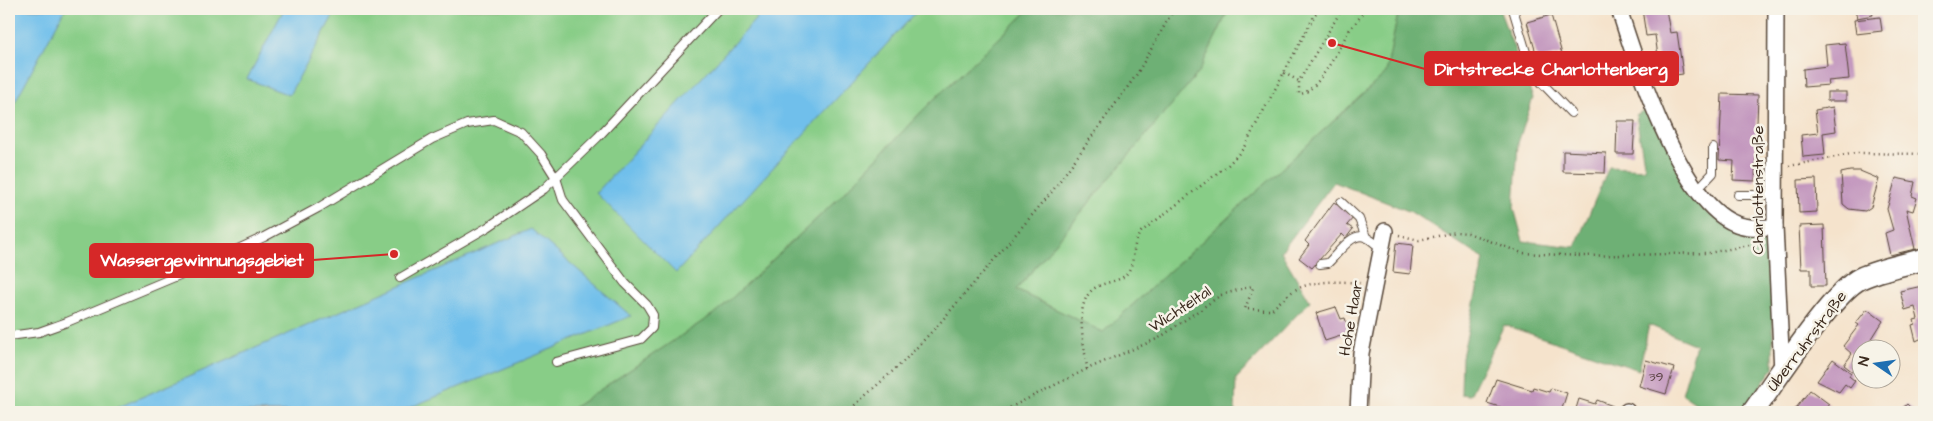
<svg xmlns="http://www.w3.org/2000/svg" width="1933" height="421" font-family="'Architects Daughter',sans-serif">
	<style>
		.green { fill: #88cd87; stroke: #627c52 }
		.forest { fill: #6eb074; stroke: #546d49 }
		.water { fill: #70bfeb; stroke: #567484 }
		.building { fill: #c296be }
		.lines { fill: none; stroke-linecap: round; stroke-linejoin: round }
		.lane-casing { stroke: #574638; stroke-width: 10 }
		.street-casing { stroke: #574638; stroke-width: 18 }
		.secondary-casing { stroke: #574638; stroke-width: 24 }
		.path { stroke: #574638; stroke-width: 2.5; stroke-dasharray: 1 4; stroke-linecap: butt }
		.lane { stroke: #fff; stroke-width: 8 }
		.street { stroke: #fff; stroke-width: 15 }
		.secondary { stroke: #fff; stroke-width: 21 }
		.labels { text-anchor: middle; dominant-baseline: central; stroke-width: 5; stroke-linejoin: round; paint-order: stroke }
		.number-label { font-size: 14px; fill: #5d4546 }
		.street-label { font-size: 16px; fill: #3b2a1e; stroke: #f7f3e8 }
		.leader { fill: none; stroke: #d62828; stroke-width: 2 }
		.callout-dot { fill: #d62828; stroke: #f7f3e8; stroke-width: 2 }
		.callout { fill: #d62828; stroke: #d62828; stroke-width: 2 }
		.callout-label { font-size: 18px; text-anchor: middle; font-weight: bold; fill: #fff }
	</style>
	<rect width="100%" height="100%" fill="#f7f3e8"/>
	<filter id="ink" filterUnits="userSpaceOnUse"><feTurbulence type="fractalNoise" baseFrequency=".02" numOctaves="2"/><feDisplacementMap in="SourceGraphic" scale="10" xChannelSelector="R" yChannelSelector="G"/><feConvolveMatrix kernelMatrix="1 2 1 2 8 2 1 2 1" color-interpolation-filters="sRGB"/></filter>
	<filter id="wash" filterUnits="userSpaceOnUse"><feTurbulence type="fractalNoise" baseFrequency=".0096" numOctaves="4" result="noise"/><feDisplacementMap in="SourceGraphic" scale="20" xChannelSelector="R" yChannelSelector="G"/><feGaussianBlur stdDeviation="1.12" result="paint"/><feColorMatrix in="noise" values="0 0 0 0 0 0 0 0 0 0 0 0 0 0 0 0 0 1.4 0 .05"/><feComposite in="paint" operator="in"/></filter>
	<g filter="url(#wash)">
		<rect width="100%" height="100%" fill="#f5e3cc"/>
		<g class="green">
			<path d="M9 9H1030L926 107 839 198 718 311 567 412H9Z"/>
			<path d="M1229 9H1399L1386 73 1103 332 1016 290 1199 72Z"/>
		</g>
		<path class="forest" d="M1030 9H1229L1199 72 1016 290 1103 332 1386 73 1399 9H1499L1533 98 1518 143 1514 208 1523 241 1575 247 1609 167 1645 169 1636 115 1649 108 1709 214 1770 228 1773 239V368L1743 412H1708L1682 394 1696 345 1649 325 1639 370 1504 325 1470 395 1461 394 1462 357 1484 259 1411 212 1334 182 1281 252 1310 301 1236 379 1235 412H567L718 311 839 198 926 107Z"/>
		<g class="water">
			<path d="M9 9H65L9 113Z"/>
			<path d="M284 9H337L289 95 247 79Z"/>
			<path d="M765 9H919L676 273 596 193Z"/>
			<path d="M531 229 631 316 399 412H107Z"/>
		</g>
		<g id="blocks">
			<g class="building">
				<path d="M1642 9H1666L1670 33 1677 32 1683 74 1661 77 1655 35 1646 36Z"/>
				<path d="M1855 9H1871L1873 15 1857 18Z"/>
				<path d="M1551 15 1562 54 1538 60 1527 22Z"/>
				<path d="M1880 17 1882 31 1856 34 1854 20Z"/>
				<path d="M1845 43 1849 79 1828 81 1829 85 1804 87 1803 69 1827 66 1825 45Z"/>
				<rect x="1827" y="92" width="19" height="9"/>
				<path d="M1722 94 1758 95 1755 181 1733 180 1734 161 1719 160Z"/>
				<path d="M1833 107 1836 131 1823 133 1825 155 1803 157 1801 135 1818 133 1815 110Z"/>
				<path d="M1617 121H1635L1633 154H1616Z"/>
				<path d="M1563 151 1606 153 1605 173 1563 172Z"/>
				<path d="M1850 171H1860L1879 179 1871 207 1865 211 1849 209 1843 204 1841 173Z"/>
				<path d="M1896 178 1915 182 1912 196 1917 198 1913 211 1906 209 1915 249 1890 255 1885 233 1893 230 1887 209Z"/>
				<path d="M1816 179 1817 212 1799 213 1798 180Z"/>
				<path d="M1334 202 1354 217 1347 225 1353 229 1346 238 1342 234 1312 268 1299 258 1309 245 1305 241Z"/>
				<path d="M1824 225 1826 286H1811V269H1801L1799 226Z"/>
				<path d="M1396 243 1413 245 1410 274 1393 272Z"/>
				<path d="M1922 286 1924 296V337L1916 341 1912 325 1915 324 1914 320 1918 319 1915 307 1905 310 1900 291Z"/>
				<path d="M1336 307 1341 319 1345 318 1350 333 1325 341 1316 313Z"/>
				<path d="M1867 309 1883 321 1866 348H1860V362L1853 372 1844 365 1852 354 1843 346 1859 325 1856 323Z"/>
				<path d="M1833 359 1851 373 1849 376 1855 381 1850 388 1845 384 1839 392 1817 381Z"/>
				<path d="M1646 360 1674 368 1666 394 1639 386Z"/>
				<path d="M1496 379 1532 390 1533 387 1549 392 1551 388 1567 393 1561 412H1516L1487 403Z"/>
				<path d="M1810 390 1829 404 1823 412H1793Z"/>
				<path d="M1579 399 1595 404 1597 400 1613 406 1611 412H1575Z"/>
				<path d="M1907 404 1915 412H1898Z"/>
			</g>
		</g>
	</g>
	<g filter="url(#ink)">
		<use href="#blocks" fill-opacity="0" stroke="#574638" stroke-width="1"/>
		<g class="lines">
			<g class="lane-casing">
				<g id="lane">
					<path d="M1513 9 1528 59 1540 81 1571 113"/>
					<path d="M1698 189 1713 173V148"/>
					<path d="M1738 195H1775"/>
					<path d="M1341 202 1359 219 1366 237"/>
					<path d="M1320 264 1328 263C1337 255 1351 232 1365 237 1371 239 1377 245 1381 249"/>
					<path d="M400 278 488 227 544 189 598 137 718 9"/>
					<path d="M9 336 39 332 67 322 201 266 264 237 318 208 432 139 467 124 494 120 521 132 541 154 556 178 563 200 625 283 647 305 653 315 652 328 641 339 556 362"/>
				</g>
			</g>
			<g class="street-casing">
				<g id="street">
					<path d="M1619 9C1636 63 1679 200 1734 223 1747 229 1760 227 1775 227"/>
					<path d="M1776 9 1775 227 1782 371"/>
					<path d="M1358 412 1361 353 1385 231"/>
					<path d="M1626 412 1627 411"/>
				</g>
			</g>
			<g class="secondary-casing">
				<path id="secondary" d="M1753 412C1774 383 1833 291 1861 278 1881 269 1904 265 1924 259"/>
			</g>
			<g class="path">
				<path d="M1342 9 1299 81V94C1317 94 1339 48 1347 34 1352 25 1359 21 1363 11L1361 9"/>
				<path d="M1284 73 1299 81"/>
				<path d="M1789 166 1856 153 1924 154"/>
				<path d="M1399 235 1419 240 1456 232 1468 233 1522 253 1582 256 1709 253 1759 243"/>
				<path d="M1087 369C1085 344 1070 296 1101 285 1110 281 1122 281 1128 272 1136 260 1131 244 1141 232L1228 165 1243 149 1318 9"/>
				<path d="M847 412 903 362 939 324 1051 193 1137 74 1174 9"/>
				<path d="M1001 412 1087 369 1159 338 1221 295 1252 286 1253 288 1245 309 1271 310C1278 304 1286 295 1295 290 1312 280 1340 281 1360 283"/>
			</g>
			<use href="#lane" class="lane"/>
			<use href="#street" class="street"/>
			<use href="#secondary" class="secondary"/>
		</g>
	</g>
	<g class="labels">
		<g class="number-label">
			<text x="1656" y="377">39</text>
		</g>
		<g class="street-label">
			<text transform="translate(1758 190) rotate(-90)">Charlottenstraße</text>
			<text transform="translate(1180 309) rotate(-33)">Wichteltal</text>
			<text transform="translate(1351 318) rotate(-80)">Hohe Haar</text>
			<text transform="translate(1807 341) rotate(-53)">Überruhrstraße</text>
		</g>
	</g>
	<path class="leader" d="M1332 43L1425 69M394 254L313 260"/>
	<g class="callout-dot">
		<circle cx="1332" cy="43" r="5"/>
		<circle cx="394" cy="254" r="5"/>
	</g>
	<g class="callout">
		<rect x="1425" y="52" width="253" height="33" rx="5"/>
		<rect x="90" y="244" width="223" height="33" rx="5"/>
	</g>
	<g class="callout-label">
		<text x="1551" y="75">Dirtstrecke Charlottenberg</text>
		<text x="202" y="266">Wassergewinnungsgebiet</text>
	</g>
	<rect width="1933" height="421" fill="none" stroke="#f7f3e8" stroke-width="30"/>
	<g transform="translate(1876 364) rotate(283)"><circle r="24" fill="#f7f3e8" stroke="#aca397"/>
	<path d="M0-4L9 19L0 12L-9 19Z" fill="#1f6fb2"/>
	<text y="-8" font-size="14" font-weight="bold" text-anchor="middle" fill="#3b2a1e">N</text>
	</g>
</svg>
